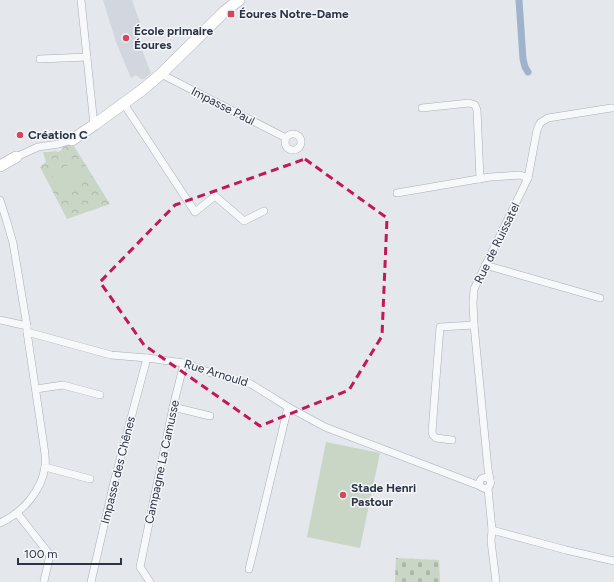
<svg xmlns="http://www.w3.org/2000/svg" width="614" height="582" font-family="Figtree,sans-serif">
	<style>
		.built { fill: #d2d6de }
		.cemetery { fill: url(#cemetery-stones) }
		.park { fill: url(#park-crowns) }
		.garden { fill: #c9d6c5 }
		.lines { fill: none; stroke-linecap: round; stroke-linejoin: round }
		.canal { stroke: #9fb4cc; stroke-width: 7 }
		.street-casing { stroke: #a9aeb7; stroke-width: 8 }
		.secondary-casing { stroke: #a9aeb7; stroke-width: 12 }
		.street { stroke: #f7f8fa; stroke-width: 7 }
		.secondary { stroke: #fff; stroke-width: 11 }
		.marked { fill: none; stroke: #c2185b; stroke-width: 3; stroke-dasharray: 8 5; stroke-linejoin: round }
		.poi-dot { fill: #d1495b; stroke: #f4f6f9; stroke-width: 1.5 }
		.labels { text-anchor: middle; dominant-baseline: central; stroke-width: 3; stroke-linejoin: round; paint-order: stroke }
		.poi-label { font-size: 12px; font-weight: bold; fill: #2b3445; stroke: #f4f6f9; text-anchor: start }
		.street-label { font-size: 12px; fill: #2b3445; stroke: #f4f6f9 }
	</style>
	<defs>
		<pattern id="cemetery-stones" width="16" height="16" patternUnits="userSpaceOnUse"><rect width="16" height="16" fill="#c9d6c5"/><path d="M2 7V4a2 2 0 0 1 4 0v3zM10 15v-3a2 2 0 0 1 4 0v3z" fill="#adb8ab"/></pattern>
		<pattern id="park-crowns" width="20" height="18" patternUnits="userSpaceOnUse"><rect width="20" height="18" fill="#c9d6c5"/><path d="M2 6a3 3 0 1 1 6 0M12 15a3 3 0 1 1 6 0" fill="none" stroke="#adb8ab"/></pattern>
	</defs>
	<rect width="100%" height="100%" fill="#e4e7ec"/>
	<path class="built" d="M103 0H132L143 31 136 35 151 73 144 79H141L136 75 131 78 116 42Z"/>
	<path class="cemetery" d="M396 558 439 560 440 582H395Z"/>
	<path class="park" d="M72 143 110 204 67 219 40 167 46 162 43 152H50L55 151 58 152 62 150 63 147Z"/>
	<g class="garden">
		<path d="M79 161 84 170 81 183 60 191 51 173Z"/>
		<path d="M326 442 380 453 360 548 307 537Z"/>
	</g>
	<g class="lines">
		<path class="canal" d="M519 0 523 59 525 67 528 72"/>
		<g class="street-casing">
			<g id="street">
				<path d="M81 0 94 125"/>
				<path d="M40 59 87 57"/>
				<path d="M161 74 286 138"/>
				<path d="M124 104 195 212 215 196 244 221 264 211"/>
				<path d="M422 108 469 103 475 105 477 110 480 179"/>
				<circle cx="293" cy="142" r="8"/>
				<path d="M16 157 38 147 59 144 72 140"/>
				<path d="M397 193 490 177 520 175 528 178"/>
				<path d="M0 200 7 222 13 243 27 326"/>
				<path d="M485 265 600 298"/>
				<path d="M0 320 27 326V332L111 355 147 358 184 363 214 374 251 384 288 407 325 427 480 486"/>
				<path d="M36 389 63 385 100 395"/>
				<path d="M173 407 210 416"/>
				<path d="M452 440 436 438 433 435 432 432 440 327 474 325"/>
				<path d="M45 467 90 479"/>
				<circle cx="485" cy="483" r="5.5"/>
				<path d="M490 480 488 469 474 325 473 303 474 289 528 178 537 130 540 123 548 118 611 108H614"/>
				<path d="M488 488 492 530 566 550 614 561"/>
				<path d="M17 513 50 555 44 581"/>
				<path d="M0 523C22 513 42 491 45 466 46 459 45 453 44 447L27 332"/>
				<path d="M492 530 491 541 496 582"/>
				<path d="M249 569 288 407"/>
				<path d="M91 582 114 482 147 358"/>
				<path d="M150 582 140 567 173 407 184 363"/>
			</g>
		</g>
		<g class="secondary-casing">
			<g id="secondary">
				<path d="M72 140 94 125 142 90 161 74 225 11 239 0"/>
				<path d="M0 166 16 157"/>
			</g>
		</g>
		<use href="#street" class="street"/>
		<use href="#secondary" class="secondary"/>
	</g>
	<path class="marked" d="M305 159 387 218 382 336 349 390 260 426 144 345 100 282 175 205Z"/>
	<g class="poi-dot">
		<rect x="227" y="10" width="8" height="8" rx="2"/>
		<circle cx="126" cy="38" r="4"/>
		<circle cx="20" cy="135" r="4"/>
		<circle cx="343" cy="495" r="4"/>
	</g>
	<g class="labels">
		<g class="poi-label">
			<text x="239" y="14">Éoures Notre-Dame</text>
			<text x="134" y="31">École primaire<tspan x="134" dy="14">Éoures</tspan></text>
			<text x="28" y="135">Création C</text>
			<text x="351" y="488">Stade Henri<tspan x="351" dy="14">Pastour</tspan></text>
		</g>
		<g class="street-label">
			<text transform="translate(223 106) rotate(27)">Impasse Paul</text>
			<text transform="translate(497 243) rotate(-64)">Rue de Ruissatel</text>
			<text transform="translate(216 373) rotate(17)">Rue Arnould</text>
			<text transform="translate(162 462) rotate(-78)">Campagne La Camusse</text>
			<text transform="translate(118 470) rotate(-76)">Impasse des Chênes</text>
		</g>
	</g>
	<path d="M18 558v6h103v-6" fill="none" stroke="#2b3445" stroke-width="2"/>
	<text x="24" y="558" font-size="12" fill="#2b3445" stroke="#f4f6f9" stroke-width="3" paint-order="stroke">100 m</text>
</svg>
